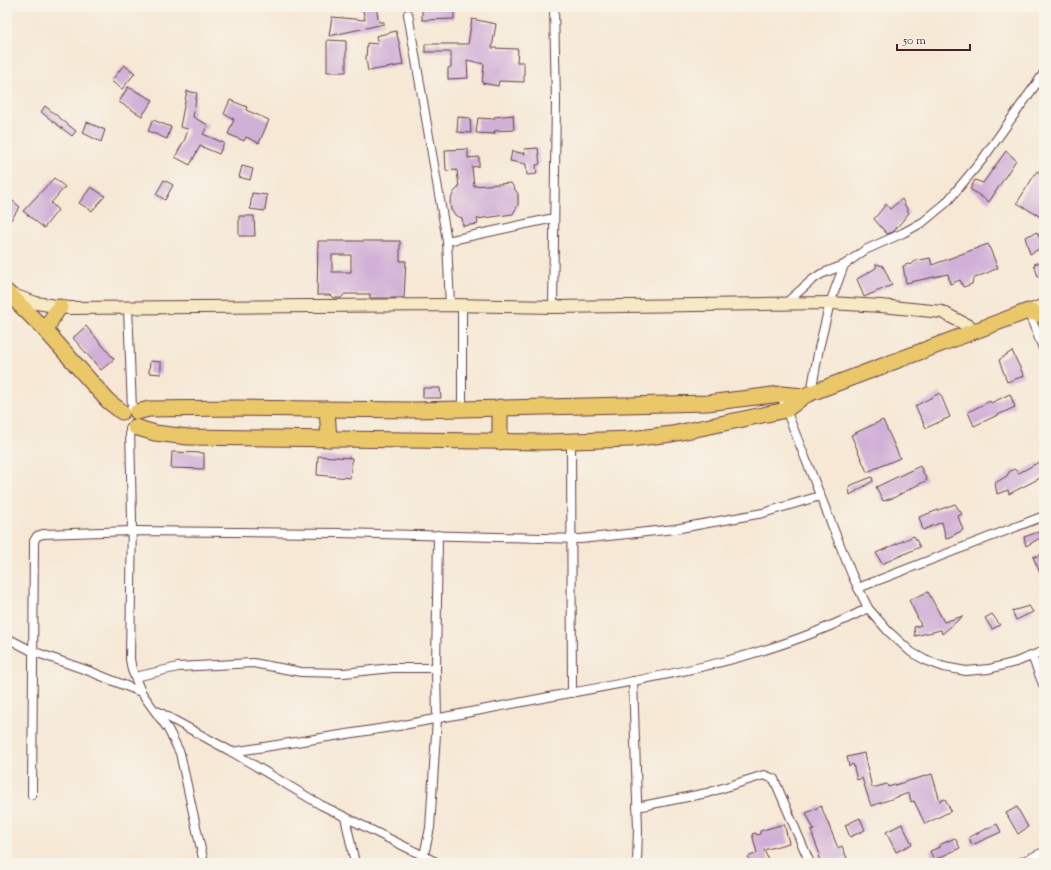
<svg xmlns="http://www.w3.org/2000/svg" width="1051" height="870" font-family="'Sorts Mill Goudy',serif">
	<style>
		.building { fill: #d1b0d7; fill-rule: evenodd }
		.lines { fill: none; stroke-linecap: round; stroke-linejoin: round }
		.street-casing { stroke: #643d44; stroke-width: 10 }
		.secondary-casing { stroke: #643d44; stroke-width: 14 }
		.highway-casing { stroke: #643d44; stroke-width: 17 }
		.street { stroke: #fff; stroke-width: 8 }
		.secondary { stroke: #f7e9c3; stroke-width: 12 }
		.highway { stroke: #eac769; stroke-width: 15 }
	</style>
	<rect width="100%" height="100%" fill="#f7f3e8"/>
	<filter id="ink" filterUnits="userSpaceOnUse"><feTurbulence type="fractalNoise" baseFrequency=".025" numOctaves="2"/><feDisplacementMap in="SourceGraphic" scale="8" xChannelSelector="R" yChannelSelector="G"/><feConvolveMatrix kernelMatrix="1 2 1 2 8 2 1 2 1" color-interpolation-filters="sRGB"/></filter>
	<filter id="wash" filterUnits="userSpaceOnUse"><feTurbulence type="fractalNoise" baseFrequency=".012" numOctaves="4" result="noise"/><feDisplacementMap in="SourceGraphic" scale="16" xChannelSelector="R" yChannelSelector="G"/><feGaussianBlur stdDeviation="0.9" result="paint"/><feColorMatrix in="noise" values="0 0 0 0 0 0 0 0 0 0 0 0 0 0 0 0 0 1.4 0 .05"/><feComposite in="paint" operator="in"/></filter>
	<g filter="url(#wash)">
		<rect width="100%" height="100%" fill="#f6e8d5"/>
		<g id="blocks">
			<g class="building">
				<path d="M362 7H376L379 22H384V24L329 36 332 17 365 20Z"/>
				<path d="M422 7H454V19L422 20Z"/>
				<path d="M472 19 496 24 492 48 518 49 517 62H524V82L499 81 498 86 482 83 484 64 467 60 468 78 448 79V68L451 67V52H425V44H468Z"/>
				<path d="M396 31 399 42 403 65 368 71 366 59 367 43 378 44 376 36Z"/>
				<path d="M327 40 346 41V72H327Z"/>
				<path d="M124 65 135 73 122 89 111 81Z"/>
				<path d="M128 87 153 100 142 116 119 102Z"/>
				<path d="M187 91 197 93 193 117 208 125 203 134 224 143 219 154 200 146 190 165 175 157 185 139 188 129 180 127Z"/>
				<path d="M230 100 247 107 246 110 269 120 259 143 246 137 244 141 228 134 234 119 224 114Z"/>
				<path d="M45 106 76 131 72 136 41 112Z"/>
				<path d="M513 115 514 130 494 131 495 134 476 133 478 118 494 119V117Z"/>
				<path d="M458 117 470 118 471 133 457 132Z"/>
				<path d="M153 120 171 127 167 139 148 131Z"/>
				<path d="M87 122 105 130 101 142 83 133Z"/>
				<path d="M538 148 540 164 536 165 537 174 527 175 526 164 510 161 512 151 525 154 524 149Z"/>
				<path d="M468 149V158L479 157V166L472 167 474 186 511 183 518 194V205L513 214 477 219 478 224 463 226 462 218 456 216 451 210 450 201 454 192 459 187 457 170 446 171 445 150Z"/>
				<path d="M1006 151 1016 160 989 202 970 189 975 180 983 183Z"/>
				<path d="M242 166 253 169 250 180 239 177Z"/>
				<path d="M1037 171 1044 175V208L1039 216 1017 203Z"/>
				<path d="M54 178 65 187 51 203 58 210 44 228 23 211Z"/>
				<path d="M164 180 173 185 165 200 156 194Z"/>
				<path d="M91 187 105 196 92 211 79 203Z"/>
				<path d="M252 193 267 195 265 211 250 209Z"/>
				<path d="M7 196 20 207 7 225Z"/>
				<path d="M902 199 909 213 893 232 887 234 874 219 886 204 890 209Z"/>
				<path d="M239 216H254L255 236H239Z"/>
				<path d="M1037 232 1043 247 1030 254 1025 237Z"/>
				<path d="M318 241H400V261H406L404 298H370V294H345L341 298H333L330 295H317ZM332 255H351V272H332Z"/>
				<path d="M988 244 998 268 973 279 972 284 963 287 960 280 950 284 948 274 906 283 903 266 908 264 911 265 915 261 930 258 932 265Z"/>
				<path d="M1044 261V276L1038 277 1034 264Z"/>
				<path d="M876 264 883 266 892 285 864 297 857 279 876 268Z"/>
				<path d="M86 326 114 359 101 370 73 338Z"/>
				<path d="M1012 351 1024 376 1007 382 999 360Z"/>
				<path d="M150 361 161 362V374L149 373Z"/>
				<path d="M423 388H440L441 398H423Z"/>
				<path d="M940 393 950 417 926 428 915 406Z"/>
				<path d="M1010 394 1015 407 974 426 968 412 990 401 991 403Z"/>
				<path d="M883 420 900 458 867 472 851 435Z"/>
				<path d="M172 452 204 453V469L171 468Z"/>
				<path d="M318 456 352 458 350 478 317 475Z"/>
				<path d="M1039 462 1040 467 1044 464V476L1009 494 1008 490 997 494 995 483 1007 476 1009 472 1014 469 1019 473Z"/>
				<path d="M920 466 927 480 893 498 883 501 876 487Z"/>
				<path d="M872 477 873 481 850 495 849 486Z"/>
				<path d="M955 504 962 514 958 516 963 530 946 539 942 522 923 530 919 517Z"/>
				<path d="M1044 530V536L1026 546 1024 537Z"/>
				<path d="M914 536 920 547 882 564 876 553Z"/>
				<path d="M1044 554V582L1033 557Z"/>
				<path d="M928 592 944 622 963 616 942 634 941 630 915 636 914 627 921 625 909 600Z"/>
				<path d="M1029 606 1033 612 1016 620 1012 611Z"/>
				<path d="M992 614 1000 625 992 629 985 618Z"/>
				<path d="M864 753 872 788 887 784 888 787 932 774 940 801 945 799 951 811 925 824 914 801 911 802 909 793 871 806 862 778 857 780 853 764 849 766 847 757Z"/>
				<path d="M821 806 838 848 842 846 847 858 835 863H821L818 856 820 855 811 831 814 830 806 813Z"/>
				<path d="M1017 807 1028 827 1018 834 1006 813Z"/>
				<path d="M860 818 865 830 850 837 845 825Z"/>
				<path d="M784 824 789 843 764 850 770 863H750L748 857 757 853 752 834 756 833 757 835 760 834V831Z"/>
				<path d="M902 824 912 844 896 852 886 832Z"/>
				<path d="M997 824 1001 832 972 845 969 837Z"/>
				<path d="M955 838 960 848 934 860 930 851 940 847 939 845Z"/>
			</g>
		</g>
	</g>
	<g filter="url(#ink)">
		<use href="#blocks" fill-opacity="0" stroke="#643d44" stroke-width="1"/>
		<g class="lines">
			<g class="street-casing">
				<g id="street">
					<path d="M408 14 447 241 450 305"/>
					<path d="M447 241 554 218"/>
					<path d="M786 303 812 280 821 274 844 265"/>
					<path d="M462 305V409"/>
					<path d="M553 307 556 101 554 7"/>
					<path d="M128 308 132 409"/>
					<path d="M1028 311 1044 351"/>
					<path d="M811 393 819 348 830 303 844 265 865 250 903 233 923 222 946 203 982 160 1044 73"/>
					<path d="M781 394 786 410 852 575 868 608 888 631 911 652 925 660 944 667 966 671 989 669 1016 662 1044 651"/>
					<path d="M130 429 132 518 130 659 132 670 141 692 168 729 180 753 204 863"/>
					<path d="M571 441 572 693"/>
					<path d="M858 588 1044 516"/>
					<path d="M7 638 32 651 89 671 141 692"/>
					<path d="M1032 656 1044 687"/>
					<path d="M135 677 178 667 253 663 301 672 344 673 392 668H436"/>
					<path d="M633 681 638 829 637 863"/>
					<path d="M157 711 232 752 321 805 438 863"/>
					<path d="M232 752C287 743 343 735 398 726 452 716 505 705 559 695 664 676 773 658 868 608"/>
					<path d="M32 795 34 541 37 536 43 534 132 531 339 533 580 539 675 529 763 513 820 496"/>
					<path d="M637 807 707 793 764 775 774 779 810 863"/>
					<path d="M345 817 355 863"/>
					<path d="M424 855 430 828 437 718 436 668 438 535"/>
					<path d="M1019 863 1044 852"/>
				</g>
			</g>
			<g class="secondary-casing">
				<g id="secondary">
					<path d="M10 294 36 303 69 308 450 305 553 307 830 303 881 306 942 312 978 331"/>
					<path d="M1028 311 1044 305"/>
				</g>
			</g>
			<g class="highway-casing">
				<g id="highway">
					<path d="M7 292 46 331 108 401 122 412"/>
					<path d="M46 331 52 318 60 307"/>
					<path d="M327 409 329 439"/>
					<path d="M137 412 149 409 233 408 414 410 462 409 707 403 781 394 804 396"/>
					<path d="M135 427 155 433 188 437 545 442 630 439 672 434 786 410 804 396 811 393 1028 311 1044 316"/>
					<path d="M500 442V407"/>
				</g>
			</g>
			<use href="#street" class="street"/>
			<use href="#secondary" class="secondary"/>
			<use href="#highway" class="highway"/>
		</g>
	</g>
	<rect width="1051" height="870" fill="none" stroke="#f7f3e8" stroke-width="24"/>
	<path d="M897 44v6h73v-6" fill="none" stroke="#4a1f2b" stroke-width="2"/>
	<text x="903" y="44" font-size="12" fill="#4a1f2b" stroke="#f7f3e8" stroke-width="3" paint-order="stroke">50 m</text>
</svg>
